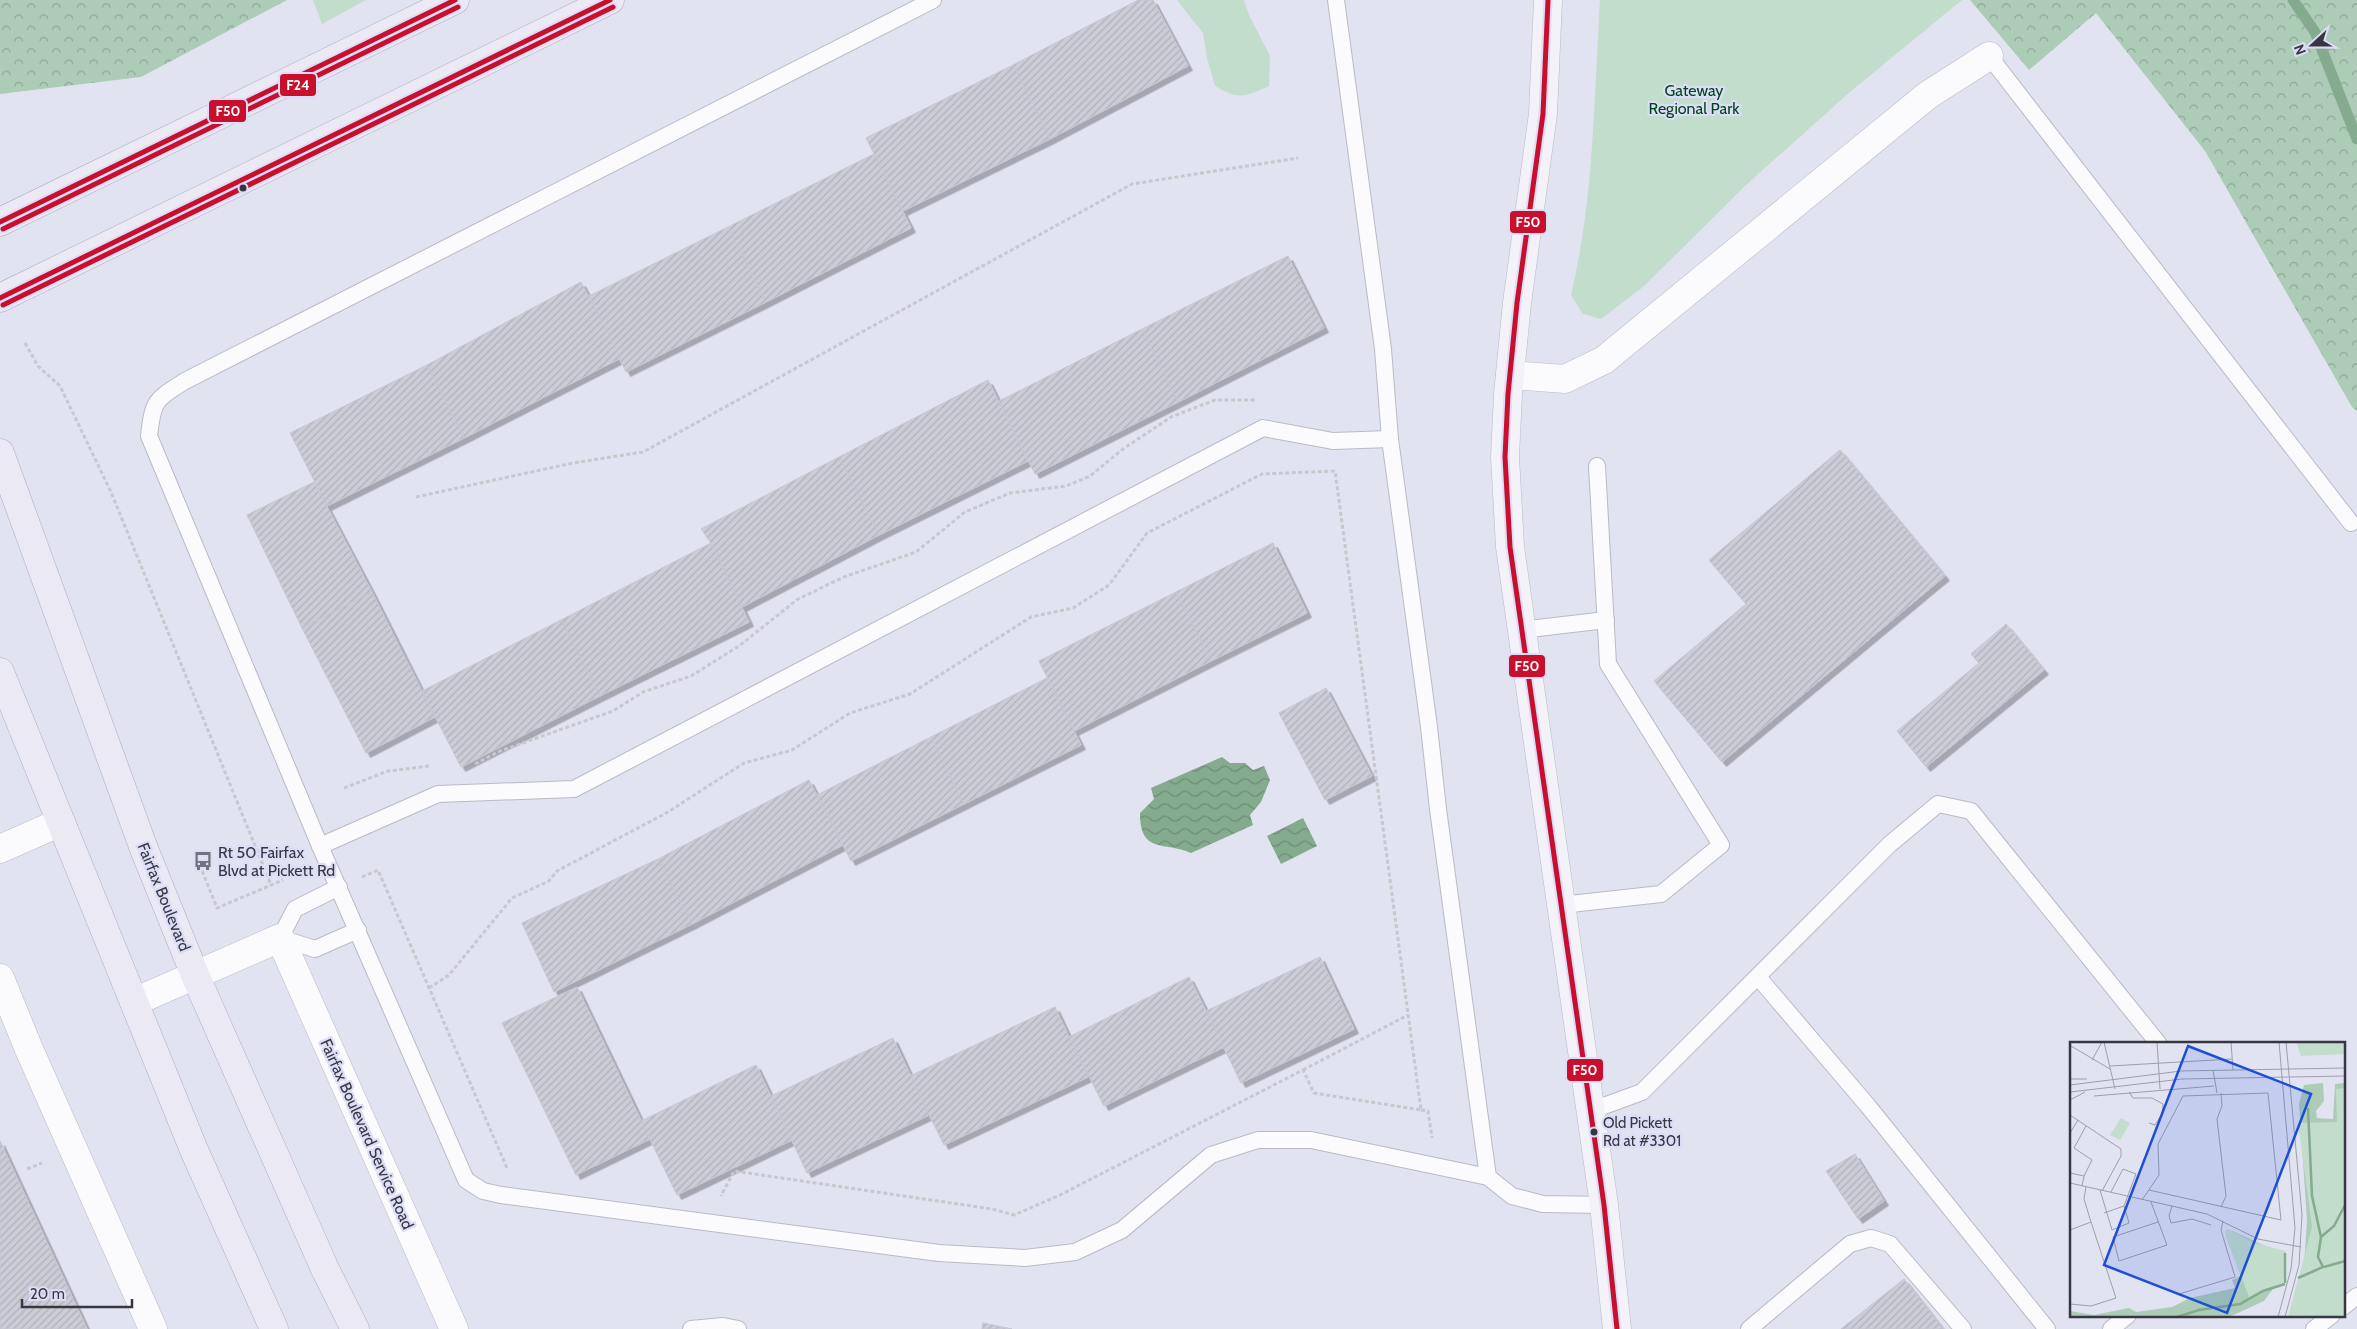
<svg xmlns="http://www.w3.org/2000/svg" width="2357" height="1329" font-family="Cabin,sans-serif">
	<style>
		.forest { fill: url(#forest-crowns) }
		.park { fill: #c3ddcc }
		.water { fill: url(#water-waves) }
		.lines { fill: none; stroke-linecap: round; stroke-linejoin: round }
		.stream { stroke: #84ab8e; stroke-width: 11 }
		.building { fill: url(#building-hatch); stroke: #c5c6d1; filter: url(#shadow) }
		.lane-casing { stroke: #babac5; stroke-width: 18 }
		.street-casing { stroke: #babac5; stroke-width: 29 }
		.secondary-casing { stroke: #babac5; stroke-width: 29 }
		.primary-casing { stroke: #aeadc3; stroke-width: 29 }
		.path { stroke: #c7c7cc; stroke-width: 3; stroke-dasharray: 4 2.5; stroke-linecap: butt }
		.lane { stroke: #fbfbfd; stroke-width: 16 }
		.street { stroke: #fbfbfd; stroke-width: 28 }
		.secondary { stroke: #f2f2f8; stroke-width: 28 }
		.primary { stroke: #eae9f4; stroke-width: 28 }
		.bus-1-casing { stroke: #dcddf7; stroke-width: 9 }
		.bus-2-casing { stroke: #dcddf7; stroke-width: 9 }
		.bus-1 { stroke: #c8102e; stroke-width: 5 }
		.bus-2 { stroke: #c8102e; stroke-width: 5 }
		.bus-dot { fill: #373741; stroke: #dcddf7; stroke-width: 2 }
		.labels { text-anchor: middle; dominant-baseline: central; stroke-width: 4.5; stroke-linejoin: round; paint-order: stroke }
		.bus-label { font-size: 15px; fill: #373741; stroke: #dcddf7; text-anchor: start }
		.park-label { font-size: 16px; fill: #024617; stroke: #dcddf7 }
		.poi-label { font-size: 16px; fill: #373741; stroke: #dcddf7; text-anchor: start }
		.street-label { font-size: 16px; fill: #373741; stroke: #dcddf7 }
		.inset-river { fill: none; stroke: #84ab8e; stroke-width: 2.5 }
		.inset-road { fill: none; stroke: #9e9eab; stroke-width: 1 }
		.view { fill: #1d4ed8; fill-opacity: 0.15; stroke: #1d4ed8; stroke-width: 2.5 }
		.inset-edge { fill: none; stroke: #373741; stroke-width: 2.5 }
		.line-badge { stroke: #dcddf7; stroke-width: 2 }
		.badge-label { font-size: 14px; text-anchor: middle; font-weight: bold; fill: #fff }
	</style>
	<defs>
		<pattern id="forest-crowns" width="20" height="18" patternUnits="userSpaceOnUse" patternTransform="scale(1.25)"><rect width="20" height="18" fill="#adccb7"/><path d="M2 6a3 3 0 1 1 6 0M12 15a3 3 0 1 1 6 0" fill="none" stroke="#8ea696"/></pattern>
		<pattern id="water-waves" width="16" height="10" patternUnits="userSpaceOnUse" patternTransform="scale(1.25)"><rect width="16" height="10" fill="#84ab8e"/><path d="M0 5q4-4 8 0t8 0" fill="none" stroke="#6d8c76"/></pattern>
		<pattern id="building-hatch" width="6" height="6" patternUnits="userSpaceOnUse" patternTransform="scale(1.25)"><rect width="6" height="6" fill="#cbccd6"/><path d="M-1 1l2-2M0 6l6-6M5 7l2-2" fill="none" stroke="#afb0b9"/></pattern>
		<filter id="shadow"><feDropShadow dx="4.5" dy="4.5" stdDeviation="0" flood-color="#0004"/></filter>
	</defs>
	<rect width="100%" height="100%" fill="#e2e3f1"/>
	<g class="forest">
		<path d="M0 0H287L141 77 0 94Z"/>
		<path d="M1970 0H2357V411L2352 407 2205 151 2096 13 2029 70Z"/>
	</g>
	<g class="park">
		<path d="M313 0H366L322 24Z"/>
		<path d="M1177 0H1244L1249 15 1270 56 1269 86C1245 97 1238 100 1215 86L1207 58 1203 33Z"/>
		<path d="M1600 0H1962L1850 92 1746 185 1643 287 1601 319 1583 314 1571 295C1594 199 1594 98 1600 0Z"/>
	</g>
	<g class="water">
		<path d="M1222 757 1230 763H1245L1253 770 1264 766 1270 780 1261 802 1250 815 1253 825 1191 853C1165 841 1140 855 1140 813L1154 799 1151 788Z"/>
		<path d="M1303 818 1317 846 1281 864 1267 836Z"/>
	</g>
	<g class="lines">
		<path class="stream" d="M2293 0 2315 32 2357 139"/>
	</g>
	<g class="building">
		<path d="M1138 0H1153L1188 66 1050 139 1013 65Z"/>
		<path d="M1013 65 1050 139 903 211 866 138Z"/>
		<path d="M874 154 911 228 766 302 728 227Z"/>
		<path d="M728 227 766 302 626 372 589 296Z"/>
		<path d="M1288 256 1324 328 1178 402 1142 329Z"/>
		<path d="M581 282 621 358 464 438 427 365Z"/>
		<path d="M1142 329 1178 402 1035 474 999 401Z"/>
		<path d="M427 365 464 438 327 506 290 433Z"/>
		<path d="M988 380 1028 461 879 535 839 457Z"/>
		<path d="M1840 450 1945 576 1722 762 1654 681 1746 604 1709 560Z"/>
		<path d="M839 457 879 535 742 607 711 543 701 529Z"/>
		<path d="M314 482 372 592 302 628 247 515Z"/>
		<path d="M711 543 749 622 600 696 561 620Z"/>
		<path d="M1273 543 1307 613 1211 661 1176 592Z"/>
		<path d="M372 592 435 717 366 753 302 628Z"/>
		<path d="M1176 592 1211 661 1074 731 1039 661Z"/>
		<path d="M561 620 600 696 461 767 422 691Z"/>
		<path d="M2006 624 2044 670 1926 767 1897 731 1979 663 1971 654Z"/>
		<path d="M1047 678 1081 745 964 804 931 737Z"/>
		<path d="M1326 688 1372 776 1325 800 1279 713Z"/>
		<path d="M931 737 964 804 851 861 817 795Z"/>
		<path d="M809 780 843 845 692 924 658 859Z"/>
		<path d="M658 859 692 924 554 992 522 923Z"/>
		<path d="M1320 957 1354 1029 1241 1083 1206 1011Z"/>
		<path d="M1189 977 1224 1047 1104 1106 1069 1037Z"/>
		<path d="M577 987 650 1139 576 1175 502 1023Z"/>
		<path d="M1055 1007 1088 1077 944 1145 910 1076Z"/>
		<path d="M893 1038 929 1115 807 1173 771 1096Z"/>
		<path d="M756 1065 792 1140 677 1195 641 1121Z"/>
		<path d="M0 1141 87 1329H0Z"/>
		<path d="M1855 1154 1884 1201 1858 1219 1826 1171Z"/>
		<path d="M1904 1279 1943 1329H1841Z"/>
		<path d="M983 1323 1012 1329H982Z"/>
	</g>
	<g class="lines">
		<g class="lane-casing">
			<g id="lane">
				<path d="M933 0 185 381C155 400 153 400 149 436L320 846 466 1180 483 1191 501 1195 939 1253 1025 1258 1075 1252 1122 1230 1211 1155 1258 1140H1311L1488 1177 1512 1196 1543 1204 1604 1205"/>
				<path d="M1336 0 1383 349 1390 439 1429 727 1438 809 1488 1177"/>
				<path d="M1989 56 2351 523"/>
				<path d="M1521 630 1606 620"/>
				<path d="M320 846 438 794 574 789 1263 428 1333 441 1390 439"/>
				<path d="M339 887 295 909 280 938 315 949 358 930"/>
				<path d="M1561 905 1661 894 1721 845 1608 664 1597 466"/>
				<path d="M1758 977 1868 1106 2047 1329"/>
				<path d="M1590 1111 1642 1092 1890 844 1938 804 1971 811 2158 1043"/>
				<path d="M2343 1307 2357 1296"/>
				<path d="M691 1329 723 1326 738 1329"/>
				<path d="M1749 1329 1850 1244 1871 1238 1890 1244 1963 1329"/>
				<path d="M2111 1329 2128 1315"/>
				<path d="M2314 1329 2332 1315"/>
			</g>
		</g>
		<g class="street-casing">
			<g id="street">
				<path d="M1510 375 1565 379 1604 360 1928 95 1989 56"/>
				<path d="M0 849 61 822"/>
				<path d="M0 978 28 1047 153 1329"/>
				<path d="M134 1002 280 938 454 1329"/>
			</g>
		</g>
		<g class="secondary-casing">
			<path id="secondary" d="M1548 0 1543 114 1517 303 1508 394 1505 457 1510 547 1604 1205 1617 1329"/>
		</g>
		<g class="primary-casing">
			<g id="primary">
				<path d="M0 222 455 0"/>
				<path d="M0 298 610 0"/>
				<path d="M0 453 144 849 195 975 325 1269 355 1329"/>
				<path d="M0 672 194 1150 274 1329"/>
			</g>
		</g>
		<g class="path">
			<path d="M25 343 38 366 60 386 111 492 271 885"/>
			<path d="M416 497 573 463 643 452 1132 184 1298 158"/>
			<path d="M475 764 500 751 613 711 643 692 691 676 739 646 798 599 844 577 916 552 965 512 1010 493 1066 486 1090 476 1123 449 1171 417 1215 400H1256"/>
			<path d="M344 788 388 771 430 766"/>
			<path d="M203 861 199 863 217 908 283 880"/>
			<path d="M362 877 378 870 507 1168"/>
			<path d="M429 988 449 975 512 898 549 881 557 871 668 812 744 763 792 750 850 713 910 694 1031 617 1073 608 1109 585 1147 533 1262 474 1335 471 1421 1110 1314 1093 1303 1070 1060 1195 1014 1215 992 1209 734 1171 721 1196"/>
			<path d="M1303 1070 1408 1015"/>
			<path d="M1421 1110 1428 1111 1432 1138"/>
			<path d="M27 1169 42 1163"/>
		</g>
		<use href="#lane" class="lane"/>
		<use href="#street" class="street"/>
		<use href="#secondary" class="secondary"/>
		<use href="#primary" class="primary"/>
		<g class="bus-1-casing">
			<g id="bus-1">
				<path d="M1548 0 1543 114 1517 303 1508 394 1505 457 1510 547 1604 1205 1617 1329"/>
				<path d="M0 222 455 0"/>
				<path d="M0 298 610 0"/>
			</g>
		</g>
		<g class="bus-2-casing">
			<g id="bus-2">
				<path d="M3 229 458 7"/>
				<path d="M3 305 613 7"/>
			</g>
		</g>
		<use href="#bus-1" class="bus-1"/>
		<use href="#bus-2" class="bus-2"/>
	</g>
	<defs>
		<g id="bus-bare" transform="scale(1.5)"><path d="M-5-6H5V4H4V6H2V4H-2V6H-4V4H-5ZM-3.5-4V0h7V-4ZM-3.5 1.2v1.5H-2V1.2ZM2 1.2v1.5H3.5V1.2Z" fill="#73737f" stroke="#dcddf7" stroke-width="2.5" paint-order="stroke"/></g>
	</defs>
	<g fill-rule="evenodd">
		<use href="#bus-bare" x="203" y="861"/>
	</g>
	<g class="bus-dot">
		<circle cx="243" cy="188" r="4.5"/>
		<circle cx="1594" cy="1132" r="4.5"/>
	</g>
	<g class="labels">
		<g class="bus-label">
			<text x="1603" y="1123">Old Pickett<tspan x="1603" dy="18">Rd at #3301</tspan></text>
		</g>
		<g class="park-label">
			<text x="1694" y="90">Gateway<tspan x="1694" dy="18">Regional Park</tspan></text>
		</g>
		<g class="poi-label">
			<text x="218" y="852">Rt 50 Fairfax<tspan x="218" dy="18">Blvd at Pickett Rd</tspan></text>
		</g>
		<g class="street-label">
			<text transform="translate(164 897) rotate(68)">Fairfax Boulevard</text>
			<text transform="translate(367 1134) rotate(66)">Fairfax Boulevard Service Road</text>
		</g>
	</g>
	<g transform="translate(2070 1042)">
		<rect width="275" height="275" fill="#e2e3f1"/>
		<path d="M253 41 254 59 246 69 247 76 263 77 265 42 275 41V235L234 223 237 178 229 62 234 43ZM160 188 200 206 209 239 194 259 159 275H0V269L24 273 59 266 66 270 102 265 120 256 165 246 162 238 171 234 156 194Z" fill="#adccb7"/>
		<path d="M226 0H275V12L231 14ZM275 46V275H218L242 185 228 81 267 80 266 47ZM51 76 60 81 50 98 40 93ZM158 187 185 201 216 209 213 242 179 255 156 194 155 189Z" fill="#c3ddcc"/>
		<path class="inset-river" d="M238 66 242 154 251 195M215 211V241M254 225 275 219M228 236 253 225 248 215 251 195 264 184 275 163M107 275 129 268 170 262 193 249 215 242"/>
		<path class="inset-road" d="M34 0 45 47M87 0 90 47M161 0 163 28M1 4 40 27M22 18 32 0M40 24 162 17M143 28 147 51M0 37H17M0 43 111 29 275 26M0 50 112 37 275 34M59 50 63 56H82L93 62 92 72 85 83 79 81M24 54 144 44M0 58 15 50M0 73 51 107V114L32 149M0 91 8 78M0 131 14 134 12 144M14 134 22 118 4 106 16 84M0 141 137 172 188 197 231 205M30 148 42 188 59 181 54 164 66 132 53 127 41 150M72 158 89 133 88 102 113 54 198 51 211 178 79 148M81 160 97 203 49 219 43 195 88 180M102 164 99 174 101 181 122 177 141 183M151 165 156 154 147 77 152 64 151 51M34 171 54 164M0 188 21 180 14 157 16 145M109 252 165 235 151 188 153 179M0 262 21 264 46 256 21 180M208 275 221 227 225 186 209 0M215 275 229 223 232 173 216 0"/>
		<path class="view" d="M118 4 241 52 157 271 34 223Z"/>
		<rect width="275" height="275" class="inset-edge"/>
	</g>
	<g class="line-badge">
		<rect x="279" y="73" width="38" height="24" rx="5" fill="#c8102e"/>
		<rect x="208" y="99" width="39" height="24" rx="5" fill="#c8102e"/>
		<rect x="1509" y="210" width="38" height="24" rx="5" fill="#c8102e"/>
		<rect x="1508" y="654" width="38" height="24" rx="5" fill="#c8102e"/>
		<rect x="1566" y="1058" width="38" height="24" rx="5" fill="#c8102e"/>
	</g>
	<g class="badge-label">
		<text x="298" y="90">F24</text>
		<text x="228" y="116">F50</text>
		<text x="1528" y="227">F50</text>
		<text x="1527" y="671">F50</text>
		<text x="1585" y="1075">F50</text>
	</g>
	<g transform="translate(2312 45) rotate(249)" stroke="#dcddf7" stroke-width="4" paint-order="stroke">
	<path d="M0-4L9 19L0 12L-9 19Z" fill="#373741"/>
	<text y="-8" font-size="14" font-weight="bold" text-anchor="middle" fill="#373741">N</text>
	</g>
	<path d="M22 1299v8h110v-8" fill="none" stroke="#373741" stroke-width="2.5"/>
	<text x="30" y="1299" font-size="15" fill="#373741" stroke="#dcddf7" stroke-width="4" paint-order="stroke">20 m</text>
</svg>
